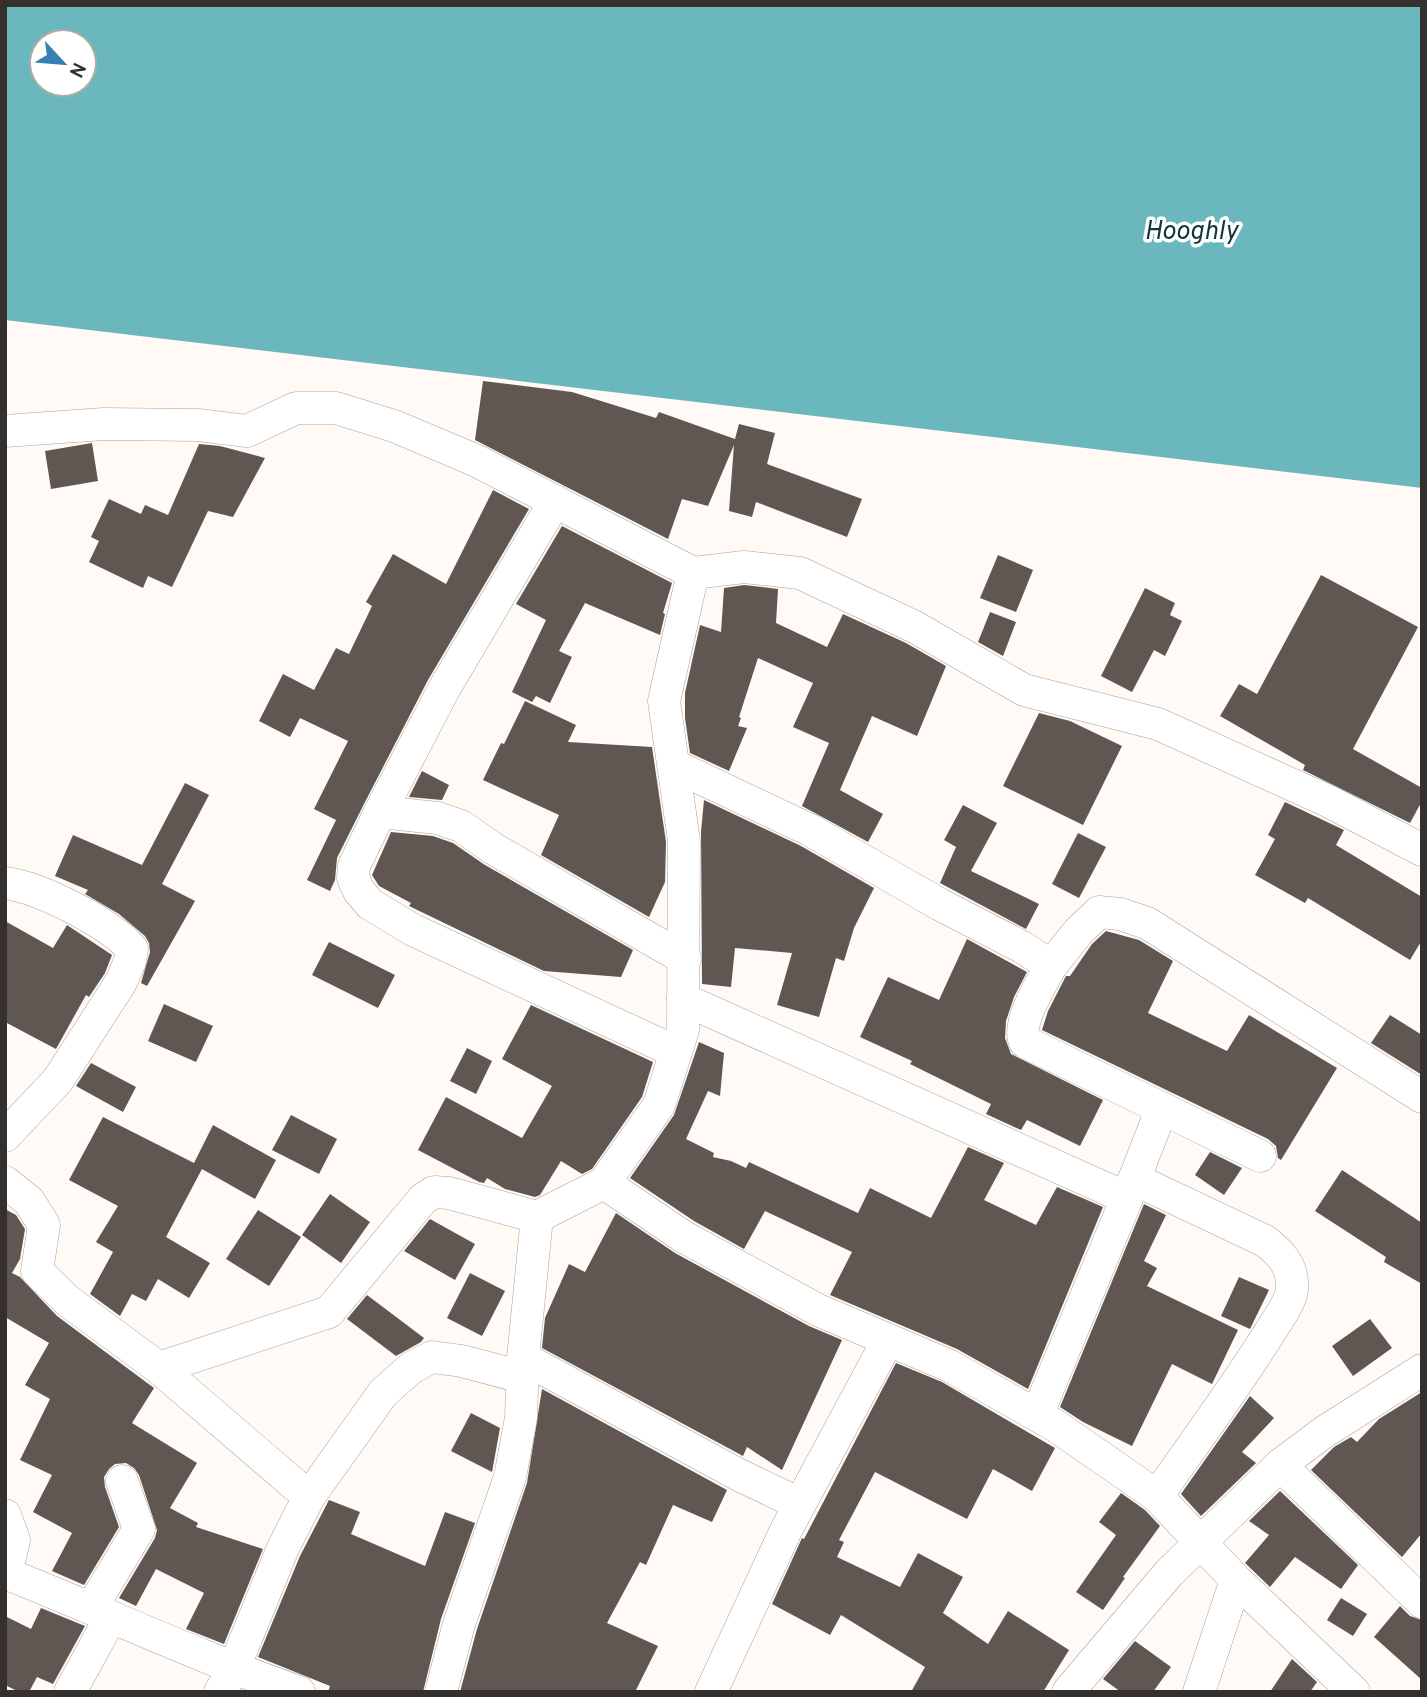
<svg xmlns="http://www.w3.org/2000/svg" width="1427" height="1697" font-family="Overpass,sans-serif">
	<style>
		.water { fill: #6ab7be; fill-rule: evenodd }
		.building { fill: #605752 }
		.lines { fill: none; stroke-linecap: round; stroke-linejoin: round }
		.street-casing { stroke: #a9a299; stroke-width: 33 }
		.street { stroke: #fff; stroke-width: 32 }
		.labels { text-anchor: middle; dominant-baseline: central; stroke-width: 7; stroke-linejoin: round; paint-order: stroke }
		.water-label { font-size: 26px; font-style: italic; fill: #10373a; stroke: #fff }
	</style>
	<rect width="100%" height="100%" fill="#fffaf5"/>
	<path class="water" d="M5 5H1422V488L5 320ZM42 42H84V84H42Z"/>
	<g class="building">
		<path d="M483 381 572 392 656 418 659 412 735 439 739 424 775 433 767 464 862 499 847 537 756 502 752 517 729 511 734 445 708 506 682 499 668 539 475 440Z"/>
		<path d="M92 443 98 481 51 489 45 451Z"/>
		<path d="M199 444 220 446 265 458 233 517 208 511 172 587 148 576 143 588 89 562 99 541 91 537 109 499 141 514 145 505 168 515Z"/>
		<path d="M493 490 529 509 428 680 364 804 337 858 335 880 330 891 307 880 336 820 314 809 348 741 300 718 290 737 259 721 283 674 314 690 336 648 349 654 372 606 366 602 393 554 446 584Z"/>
		<path d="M562 526 672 583 663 613 665 614 660 635 585 603 559 651 572 657 550 703 536 696 532 702 512 692 546 620 516 604Z"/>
		<path d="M998 555 1033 570 1016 612 980 598Z"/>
		<path d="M1321 575 1418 627 1353 749 1422 788V801L1410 823 1303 770 1305 765 1220 716 1239 684 1257 694Z"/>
		<path d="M744 585 778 589 776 623 827 647 843 614 906 643 946 666 917 736 872 716 840 790 883 814 868 842 802 806 829 743 793 727 813 683 758 658 739 717 741 718 738 726 747 728 729 771 690 753 685 718V693L700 625 721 632 724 588Z"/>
		<path d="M1145 588 1175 603 1170 615 1182 621 1165 656 1154 650 1132 692 1101 676Z"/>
		<path d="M990 612 1016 622 1003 656 978 642Z"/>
		<path d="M525 701 576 725 568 742 652 747 666 842 665 882 649 917 541 855 559 815 483 780 501 743 504 744Z"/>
		<path d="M1039 713 1070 721 1122 746 1083 825 1003 786Z"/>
		<path d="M422 771 449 785 442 800 409 797Z"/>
		<path d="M185 783 209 795 162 884 195 901 147 986 141 983 150 952 149 943 145 936 119 914 85 894 88 890 55 876 73 835 142 865Z"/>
		<path d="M704 800 801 846 874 888 854 928 844 961 836 958 819 1017 777 1005 792 953 735 948 731 987 702 984 701 832Z"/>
		<path d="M1285 802 1344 830 1336 845 1422 897V940L1410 960 1308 898 1305 903 1255 875 1275 839 1268 835Z"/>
		<path d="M963 805 997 823 971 871 1039 904 1026 929 940 883 956 847 944 840Z"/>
		<path d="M391 832 433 836 453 843 485 865 633 950 621 977 544 971 409 906 411 903 379 886 372 875Z"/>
		<path d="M1078 833 1106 847 1079 898 1052 884Z"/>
		<path d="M5 921 53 948 67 925 112 955 105 973 89 997 86 995 56 1049 5 1022Z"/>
		<path d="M1106 931 1139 940 1173 961 1148 1013 1227 1051 1249 1015 1337 1068 1281 1160 1278 1158 1276 1146 1268 1139 1042 1030 1048 1011 1066 976H1070L1092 944Z"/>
		<path d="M967 939 1027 972 1014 997 1006 1021 1005 1038 1011 1054 1103 1100 1080 1146 1027 1120 1021 1130 986 1114 991 1104 910 1064 912 1061 860 1037 888 977 939 1000Z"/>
		<path d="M329 942 395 975 378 1008 312 975Z"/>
		<path d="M164 1004 213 1026 196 1062 148 1041Z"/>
		<path d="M531 1005 653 1062 642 1097 592 1169 582 1174 561 1161 540 1195 535 1197 505 1189 487 1178 484 1183 479 1182 418 1150 446 1097 522 1138 552 1086 502 1059Z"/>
		<path d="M1390 1015 1422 1035V1075L1371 1043Z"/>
		<path d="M699 1042 724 1053 720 1096 708 1091 686 1139 714 1153 713 1157 731 1161 746 1168 749 1162 858 1213 870 1188 931 1218 968 1147 1004 1163 984 1200 1036 1225 1057 1187 1103 1207 1028 1389 957 1349 830 1295 852 1252 765 1211 744 1249 694 1221 630 1178 674 1115Z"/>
		<path d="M467 1048 492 1061 476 1094 450 1081Z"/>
		<path d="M91 1063 136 1087 123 1112 76 1086Z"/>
		<path d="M291 1115 337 1139 319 1174 272 1150Z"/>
		<path d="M103 1117 194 1163 213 1125 276 1160 255 1199 202 1169 166 1237 210 1263 189 1298 158 1279 146 1301 132 1294 120 1316 90 1294 113 1252 96 1242 118 1206 69 1180Z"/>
		<path d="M1210 1152 1242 1168 1224 1195 1195 1175Z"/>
		<path d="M1342 1170 1422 1223V1284L1384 1262 1386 1257 1315 1211Z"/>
		<path d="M330 1194 370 1222 341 1263 302 1235Z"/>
		<path d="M1144 1204 1166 1215 1144 1261 1157 1268 1147 1286 1238 1330 1212 1384 1172 1364 1132 1446 1083 1422 1060 1407Z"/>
		<path d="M5 1209 16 1215 25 1229 20 1259 12 1273 20 1277 57 1316 154 1388 132 1423 197 1463 170 1508 198 1523 196 1527 263 1549 224 1644 186 1629 204 1593 156 1569 136 1606 119 1598 155 1538 157 1530 139 1475 134 1468 126 1463 115 1464 109 1469 104 1477 105 1487 119 1527 84 1585 52 1571 72 1533 33 1512 52 1475 20 1460 50 1399 25 1385 49 1343 5 1317Z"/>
		<path d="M258 1210 301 1237 269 1286 226 1259Z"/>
		<path d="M616 1213 675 1253 809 1326 842 1340 782 1470 747 1447 743 1456 542 1348 545 1318 569 1264 585 1272Z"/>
		<path d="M430 1219 475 1244 455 1280 404 1251Z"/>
		<path d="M470 1273 505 1291 482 1336 447 1318Z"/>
		<path d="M1239 1277 1269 1290 1250 1329 1221 1316Z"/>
		<path d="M367 1295 424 1338 421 1342 396 1356 347 1319Z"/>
		<path d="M1370 1319 1392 1348 1353 1376 1332 1346Z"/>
		<path d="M896 1363 942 1382 1055 1448 1032 1491 993 1469 967 1519 875 1472 839 1540 844 1542 837 1557 900 1587 918 1553 963 1577 943 1613 988 1644 1008 1611 1069 1650 1043 1692H911L925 1667 841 1615 830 1635 772 1604 802 1538 804 1539Z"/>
		<path d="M542 1389 727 1490 712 1522 673 1505 646 1565 640 1562 607 1623 658 1646 635 1692H460L477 1629 527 1483Z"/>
		<path d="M1422 1392V1533L1402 1557 1311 1470 1334 1447 1351 1437 1357 1442 1379 1419Z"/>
		<path d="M1250 1396 1274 1418 1242 1452 1256 1463 1201 1516 1181 1494Z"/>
		<path d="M471 1413 500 1428 492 1472 451 1451Z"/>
		<path d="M1280 1491 1358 1565 1341 1589 1295 1557 1270 1587 1245 1563 1269 1535 1249 1521Z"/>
		<path d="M1121 1493 1145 1510 1160 1526 1123 1577 1125 1578 1103 1610 1076 1592 1116 1535 1099 1522Z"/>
		<path d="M329 1500 360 1512 351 1534 425 1566 445 1512 475 1523 441 1619 423 1692H328L330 1686 258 1657 300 1556Z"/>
		<path d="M1341 1598 1367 1614 1353 1636 1327 1620Z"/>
		<path d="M1400 1606 1410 1616 1422 1620V1680L1374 1637Z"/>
		<path d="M41 1608 85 1626 53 1684 37 1677 29 1692H19L5 1685V1616L31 1629Z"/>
		<path d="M1135 1641 1171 1667 1153 1692H1121L1103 1679Z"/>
		<path d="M1292 1659 1317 1682 1310 1692H1270Z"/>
	</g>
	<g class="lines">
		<g class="street-casing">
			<g id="street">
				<path d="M5 431 104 424 198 425 247 431 296 408H336L394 426 477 461 693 573"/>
				<path d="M555 501 444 689 380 812 354 866 353 878 359 891 370 904 413 930 676 1052"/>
				<path d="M675 766 810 830 939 904 1022 947 1051 966C1041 984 1016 1024 1025 1042L1260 1156"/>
				<path d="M380 812 437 818 461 826 494 849 685 959"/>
				<path d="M5 883C39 887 110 923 132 949L130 961 121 982 58 1080 5 1136"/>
				<path d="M1051 966 1078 932 1099 912 1120 914 1147 923 1422 1097"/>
				<path d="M683 999 1127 1198"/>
				<path d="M1134 1179 1265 1241C1281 1253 1294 1267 1292 1290 1290 1304 1277 1320 1270 1332 1235 1388 1195 1442 1157 1496"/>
				<path d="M5 1182 29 1201 44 1225 37 1271 68 1301 159 1368 309 1497"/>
				<path d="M604 1183 684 1237 818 1310 950 1366 1056 1426 1157 1496 1236 1580 1199 1692"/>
				<path d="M523 1358 739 1475 800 1504"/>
				<path d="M159 1368 329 1312 423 1199 434 1192 449 1193 537 1217"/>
				<path d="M1037 1415 1127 1198 1162 1108"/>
				<path d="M1280 1465 1422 1602"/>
				<path d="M5 1515 14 1540 6 1573"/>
				<path d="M5 1573C103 1612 199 1657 299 1692"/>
				<path d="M1236 1580 1354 1692"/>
				<path d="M92 1607 139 1529 122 1481"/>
				<path d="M70 1692 111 1617"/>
				<path d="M220 1692 234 1668 283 1548 309 1497 383 1393 411 1368 432 1357 462 1361 522 1377"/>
				<path d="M441 1692 459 1624 510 1477 521 1418 523 1358 537 1217 604 1183 659 1105 683 1030 684 841 664 701 693 573 744 567 800 573 915 627 1024 690 1158 724 1328 801 1422 850"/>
				<path d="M711 1692 786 1530 888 1340"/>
				<path d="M1068 1692 1169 1573 1280 1465 1324 1432 1422 1370"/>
			</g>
		</g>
		<use href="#street" class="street"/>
	</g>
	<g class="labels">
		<g class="water-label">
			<text x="1191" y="232">Hooghly</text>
		</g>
	</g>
	<rect width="1427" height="1697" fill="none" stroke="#33302d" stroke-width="14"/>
	<g transform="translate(63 63) rotate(116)"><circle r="33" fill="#ffffff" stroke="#adacab" stroke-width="2"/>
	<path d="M0-5L12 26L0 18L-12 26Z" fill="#3681b4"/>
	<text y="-10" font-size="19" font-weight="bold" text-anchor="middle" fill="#33302d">N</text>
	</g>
</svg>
